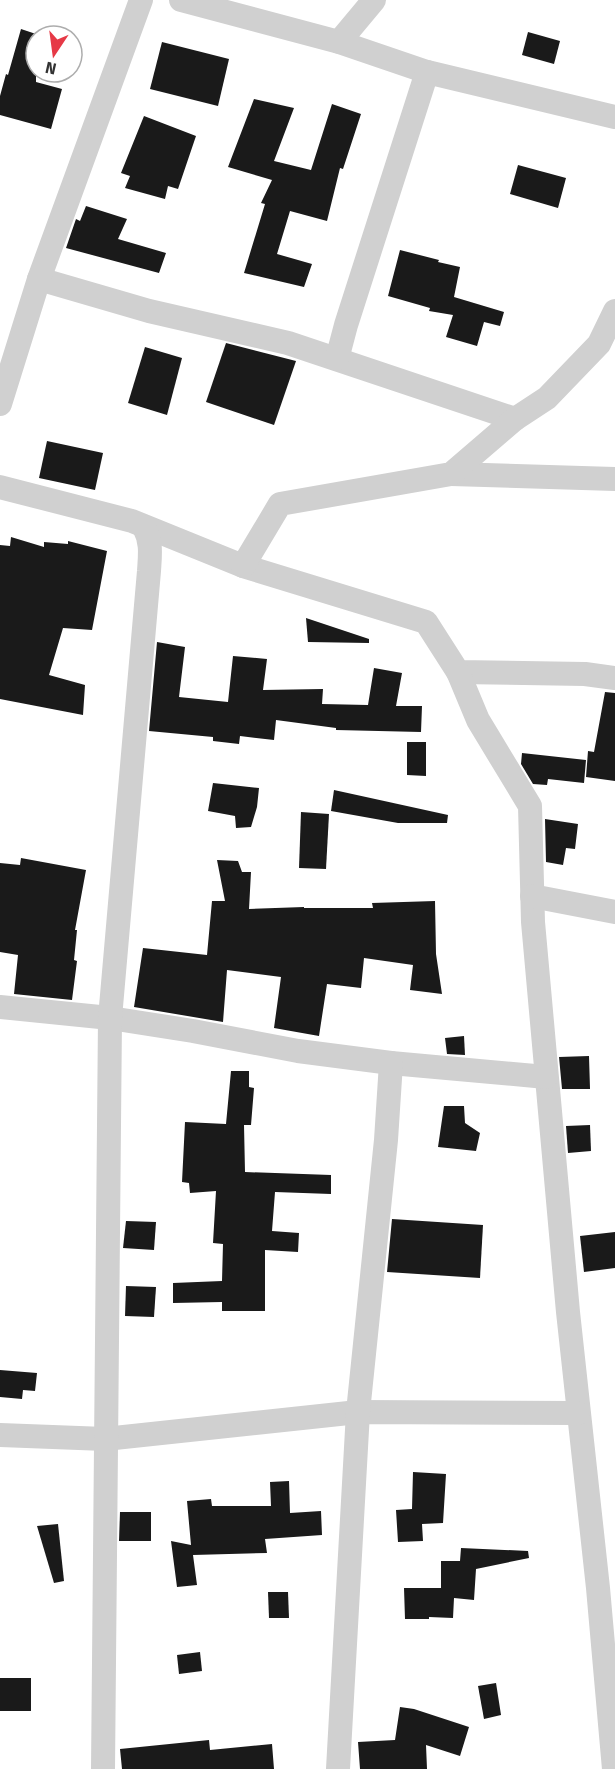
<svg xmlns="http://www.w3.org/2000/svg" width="615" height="1769" font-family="'Fira Sans',sans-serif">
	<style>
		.building { fill: #1a1a1a }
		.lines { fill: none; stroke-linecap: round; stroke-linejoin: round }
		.minor { stroke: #d0d0d0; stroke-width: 24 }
	</style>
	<rect width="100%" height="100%" fill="#fff"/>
	<g class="building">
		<path d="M21 29 36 34V82L62 89 51 129 0 115V96L6 74 8 75Z"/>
		<path d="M528 32 560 41 554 64 522 55Z"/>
		<path d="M162 42 229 59 218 106 150 89Z"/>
		<path d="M254 99 294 108 274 161 311 170 332 104 361 114 343 169 340 168 327 221 290 211 277 254 312 264 304 287 244 273 265 204 261 203 272 180 228 167Z"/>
		<path d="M144 116 196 136 178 189 168 186 165 199 125 188 130 176 121 173Z"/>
		<path d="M518 165 566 178 558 208 510 194Z"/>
		<path d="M86 206 127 219 118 239 166 253 159 273 66 248 76 219 80 221Z"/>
		<path d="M400 250 439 260 438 262 460 267 454 297 504 312 500 326 484 322 477 346 446 337 453 315 429 311 430 308 388 296Z"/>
		<path d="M226 343 296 361 274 425 206 402Z"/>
		<path d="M145 347 182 358 167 415 128 403Z"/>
		<path d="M47 441 103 453 95 490 39 478Z"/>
		<path d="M11 537 44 547V542L68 544V541L107 551 92 630 63 628 49 675 85 685 83 715 0 699V545L10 546Z"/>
		<path d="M306 618 369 639V643L308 642Z"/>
		<path d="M157 642 185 647 179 697 228 702 233 656 267 659 263 690 323 689 322 704 368 705 374 668 402 673 396 706H422L421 732 336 730V728L276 720 274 740 240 736 239 744 213 741V737L149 731Z"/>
		<path d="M605 692 615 693V781L586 777 588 751 594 752Z"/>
		<path d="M407 742H426V776L407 775Z"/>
		<path d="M522 753 586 760 584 783 548 779 547 785 533 784 521 764Z"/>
		<path d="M213 783 259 788 257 807 251 827 236 828 235 816 208 811Z"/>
		<path d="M334 790 448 815 447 823H398L331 811Z"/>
		<path d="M301 812 329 814 326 869 299 868Z"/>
		<path d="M545 819 578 824 575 849 566 848 563 865 546 862Z"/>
		<path d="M21 858 86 870 75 930H77L74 960 77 961 72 1000 14 994 18 955 0 952V863L20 865Z"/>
		<path d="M217 860 238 861 242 872H251L249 909 304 907V908H373L372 903 435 901 436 954 442 994 410 990 413 965 364 958 361 988 327 984 319 1036 274 1028 281 977 227 970 223 1022 134 1007 143 948 207 955 212 901H225Z"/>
		<path d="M464 1036 465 1055 447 1054 445 1038Z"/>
		<path d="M589 1056 590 1089H562L559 1057Z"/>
		<path d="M231 1071H249V1087L254 1088 251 1125H244L245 1172 331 1175V1194L275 1192 272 1231 299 1233 298 1252 265 1250V1311H222V1302L173 1303V1283L222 1281 223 1244 213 1243 216 1191 190 1193 189 1183 182 1182 185 1122 226 1124Z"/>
		<path d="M444 1106H464L465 1123 480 1133 476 1151 438 1147Z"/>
		<path d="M590 1125 591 1151 568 1153 566 1126Z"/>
		<path d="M392 1219 483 1225 480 1278 387 1272Z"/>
		<path d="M126 1221 156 1222 154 1250 123 1248Z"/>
		<path d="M615 1232V1268L584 1272 580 1236Z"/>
		<path d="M126 1286 156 1287 154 1317 125 1316Z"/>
		<path d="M0 1370 37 1373 35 1391 23 1390 22 1399 0 1397Z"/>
		<path d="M413 1472 446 1474 443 1523 422 1524 423 1541 398 1542 396 1510 412 1509Z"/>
		<path d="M289 1481 290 1513 321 1511 322 1535 265 1539 267 1553 193 1555 197 1585 177 1587 171 1541 191 1545 187 1501 211 1499 212 1506H271L270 1482Z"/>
		<path d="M120 1512H151V1541H119Z"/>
		<path d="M58 1524 64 1581 54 1583 37 1526Z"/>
		<path d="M461 1548 528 1551 529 1558 476 1569 474 1600 454 1598 453 1618 429 1617V1619H405L404 1588H441V1561H460Z"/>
		<path d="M268 1592H288L289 1618H269Z"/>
		<path d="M200 1652 202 1671 179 1674 177 1655Z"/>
		<rect x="0" y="1678" width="31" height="33"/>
		<path d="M496 1683 501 1715 484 1719 478 1686Z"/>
		<path d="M400 1707 414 1709 469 1727 460 1756 426 1745 427 1769H360L358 1742 395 1740Z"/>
		<path d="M209 1740 210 1750 272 1744 274 1769H122L120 1749Z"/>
	</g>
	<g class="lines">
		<g class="minor">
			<path d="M181 0 339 42 427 72 615 117"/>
			<path d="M339 42 374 0"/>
			<path d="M39 279 149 311 288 343 515 419"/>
			<path d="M337 359 346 325 427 72"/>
			<path d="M0 404 39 279 141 0"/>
			<path d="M451 474 615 479"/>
			<path d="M0 487 132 521 243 566 426 622 458 672 585 674 615 678"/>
			<path d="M243 566 280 504 451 474 515 419 547 398 599 344 615 311"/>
			<path d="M458 672 478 720 530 806 533 922 568 1312 598 1588 614 1769"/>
			<path d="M532 896 615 912"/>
			<path d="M0 1007 110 1018 193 1031 298 1051 391 1063 546 1077"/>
			<path d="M0 1435 105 1439 358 1412 578 1413"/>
			<path d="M103 1769 110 1018 149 571C150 555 152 542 144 527"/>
			<path d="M338 1769 358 1412 386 1140 391 1063"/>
		</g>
	</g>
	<g transform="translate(54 54) rotate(193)"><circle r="28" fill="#ffffff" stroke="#adadad" stroke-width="1.5"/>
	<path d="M0-4.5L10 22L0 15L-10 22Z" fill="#e63946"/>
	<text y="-9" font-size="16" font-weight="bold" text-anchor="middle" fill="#333333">N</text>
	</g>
</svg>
